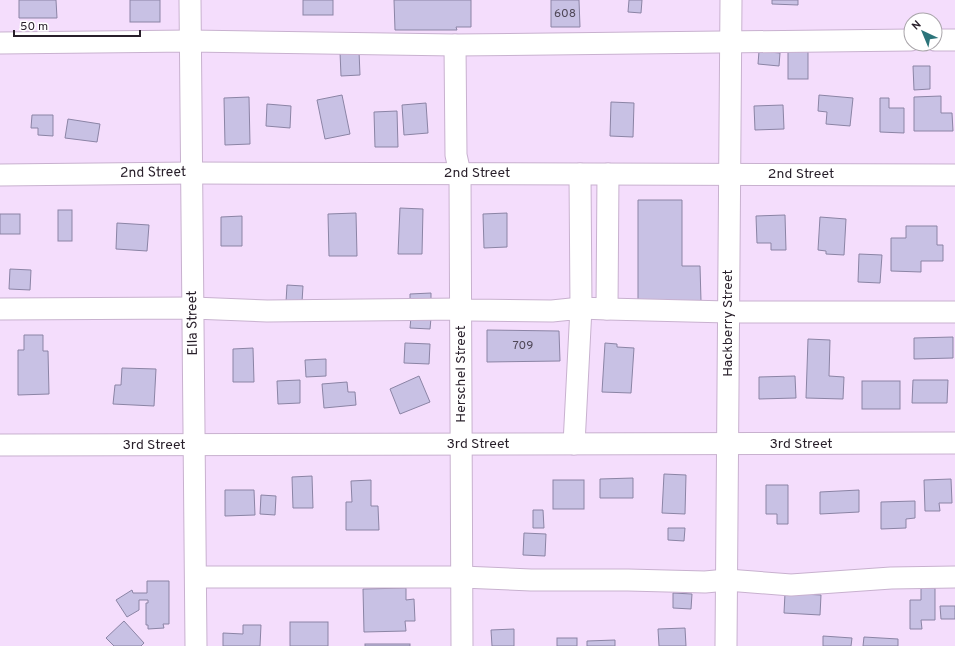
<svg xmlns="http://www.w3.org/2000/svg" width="955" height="646" font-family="Overpass,sans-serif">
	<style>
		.building { fill: #c8c1e4; stroke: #8b84a5 }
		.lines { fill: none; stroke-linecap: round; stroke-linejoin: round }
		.minor-casing { stroke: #c8b1cf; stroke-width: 23 }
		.minor { stroke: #fff; stroke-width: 21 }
		.labels { text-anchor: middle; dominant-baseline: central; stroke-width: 4; stroke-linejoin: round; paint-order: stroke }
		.number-label { font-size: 12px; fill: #504858 }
		.street-label { font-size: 14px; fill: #281f2a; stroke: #fff }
	</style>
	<rect width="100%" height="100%" fill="#f4ddfc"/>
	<g class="building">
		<path d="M19 0H56L57 18H19Z"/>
		<rect x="130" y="0" width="30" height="22"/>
		<rect x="303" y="0" width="30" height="15"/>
		<path d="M394 0H471V27H456L457 30H395Z"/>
		<path d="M551 0H579L580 27H551Z"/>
		<path d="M629 0H642L641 13 628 12Z"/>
		<path d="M772 0H798V5L772 4Z"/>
		<rect x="788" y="49" width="20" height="30"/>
		<path d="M359 51 360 75 341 76 340 52Z"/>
		<path d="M759 51 780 53 779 66 758 64Z"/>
		<path d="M913 66H930V89L914 90Z"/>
		<path d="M342 95 350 134 325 139 317 100Z"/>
		<path d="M819 95 853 98 850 126 826 124 827 112 818 111Z"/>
		<path d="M941 96V113H952L953 131H914V97Z"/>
		<path d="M249 97 250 144 225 145 224 98Z"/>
		<path d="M880 98H889V108H904V133L880 132Z"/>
		<path d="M611 102 634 103 633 137 610 136Z"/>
		<path d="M426 103 428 133 404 135 402 105Z"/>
		<path d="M267 104 291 106 290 128 266 126Z"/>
		<path d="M783 105 784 129 755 130 754 106Z"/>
		<path d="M397 111 398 147H375L374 112Z"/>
		<path d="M32 115H53V136L38 135V128H31Z"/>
		<path d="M68 119 100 124 97 142 65 138Z"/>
		<path d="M638 200H682V266H700L701 301 638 300Z"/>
		<path d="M400 208 423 209 422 254H398Z"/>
		<rect x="58" y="210" width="14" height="31"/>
		<path d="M356 213 357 256H329L328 214Z"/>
		<path d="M507 213V247L484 248 483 214Z"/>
		<rect x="0" y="214" width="20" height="20"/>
		<path d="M785 215 786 250H771V243H757L756 216Z"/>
		<path d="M242 216V246H221V217Z"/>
		<path d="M820 217 846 219 844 255 826 254V251L818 250Z"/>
		<path d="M117 223 149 225 147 251 116 249Z"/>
		<path d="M906 226H937V245H943V261H921V272L891 271V238H906Z"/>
		<path d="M859 254 882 255 880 283 858 282Z"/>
		<path d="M10 269 31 270 30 290 9 289Z"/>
		<path d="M287 285 303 286 302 302H286Z"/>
		<path d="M431 293V303L410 304V294Z"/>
		<path d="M411 317 431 318 430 329 410 328Z"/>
		<path d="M487 330 559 331 560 361 487 362Z"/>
		<path d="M24 335H43V351H48L49 394 18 395V350H24Z"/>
		<path d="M953 337V358L914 359V338Z"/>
		<path d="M808 339 830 340 829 376 844 377 843 399 806 398Z"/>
		<path d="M405 343 430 344 429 364 404 363Z"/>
		<path d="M605 343 617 344V347L634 348 631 393 602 392Z"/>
		<path d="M253 348 254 382H233V349Z"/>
		<path d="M326 359V376L306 377 305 360Z"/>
		<path d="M122 368 156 369 154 406 113 404 115 385H121Z"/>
		<path d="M419 376 430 402 400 414 390 389Z"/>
		<path d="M795 376 796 398 759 399V377Z"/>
		<path d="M300 380V403L278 404 277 381Z"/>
		<path d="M913 380H948L947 403H912Z"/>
		<rect x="862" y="381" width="38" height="28"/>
		<path d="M347 382 348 392H355L356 405 324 408 322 384Z"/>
		<path d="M664 474 686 475 685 514 662 513Z"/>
		<path d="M312 476 313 508H293L292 477Z"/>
		<path d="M633 478V498H600V479Z"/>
		<path d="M951 479 952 503H939L940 511H925L924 480Z"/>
		<path d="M371 480V506H378L379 530H346V502H352L351 481Z"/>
		<rect x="553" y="480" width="31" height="29"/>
		<path d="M766 485H788V524H777V514H766Z"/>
		<path d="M225 490H254L255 515 225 516Z"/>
		<path d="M859 490V512L820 514V492Z"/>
		<path d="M261 495 276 496 275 515 260 514Z"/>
		<path d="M915 501V518L906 519V528L881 529V502Z"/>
		<path d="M533 510H543L544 528H533Z"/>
		<path d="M668 528H685L684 541 668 540Z"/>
		<path d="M524 533 546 534 545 556 523 555Z"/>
		<path d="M147 581H169V624H163L164 628 148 629V625H146V603H148V600H139V610L127 617 116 600 132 590 133 593H147Z"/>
		<path d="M406 588V600L414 599 415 621H405L406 631 364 632 363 589Z"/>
		<path d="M921 588H935V620H921L922 629H910V600H921Z"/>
		<path d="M673 593 692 594 691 609 673 608Z"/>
		<path d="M785 593 821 595 820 615 784 613Z"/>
		<path d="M940 606H955V619H941Z"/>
		<path d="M124 621 144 643 141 646H114L106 638Z"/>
		<rect x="290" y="622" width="38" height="24"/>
		<path d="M243 625H261L260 646H223V633L243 634Z"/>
		<path d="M685 628 686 646H659L658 629Z"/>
		<path d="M514 629V646H492L491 630Z"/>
		<path d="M823 636 852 638 851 646H823Z"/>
		<path d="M864 637 898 639V646H863Z"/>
		<rect x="557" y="638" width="20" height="8"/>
		<path d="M615 640V646H587V641Z"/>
		<rect x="365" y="644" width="45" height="2"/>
	</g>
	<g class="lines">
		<g class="minor-casing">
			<g id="minor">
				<path d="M190 0 196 646"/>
				<path d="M935 40H955"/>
				<path d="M0 43 190 41 455 45 911 40"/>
				<path d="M455 45 456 155 460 173 462 646"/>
				<path d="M580 174 581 308 607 309 608 174"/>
				<path d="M0 175 192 173 955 175"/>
				<path d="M0 309 193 308 267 311 460 309 469 310 552 311 581 308 574 444"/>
				<path d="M607 309 728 312H955"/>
				<path d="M0 445 955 443"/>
				<path d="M196 577H462L531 580H628L705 582 727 580 791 585 891 578 955 577"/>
				<path d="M726 646 731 0"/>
			</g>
		</g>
		<use href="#minor" class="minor"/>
	</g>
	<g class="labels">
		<g class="number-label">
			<text x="565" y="14">608</text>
			<text x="523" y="346">709</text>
		</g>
		<g class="street-label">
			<text transform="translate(153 173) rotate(-1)">2nd Street</text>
			<text x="477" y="173">2nd Street</text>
			<text x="801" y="174">2nd Street</text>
			<text transform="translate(193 323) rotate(-91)">Ella Street</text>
			<text transform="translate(728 323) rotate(-90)">Hackberry Street</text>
			<text transform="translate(461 374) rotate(-90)">Herschel Street</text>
			<text x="478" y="444">3rd Street</text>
			<text x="801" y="444">3rd Street</text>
			<text x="154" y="445">3rd Street</text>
		</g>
	</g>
	<g transform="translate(923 32) rotate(316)"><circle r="19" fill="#ffffff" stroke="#a9a5aa"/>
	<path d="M0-3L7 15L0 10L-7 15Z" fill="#2b747a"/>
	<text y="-6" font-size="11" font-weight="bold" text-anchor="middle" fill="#281f2a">N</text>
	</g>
	<path d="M14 30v6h126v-6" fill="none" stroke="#281f2a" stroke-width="2"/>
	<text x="20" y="30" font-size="12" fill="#281f2a" stroke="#ffffff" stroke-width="3" paint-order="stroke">50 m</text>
</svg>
